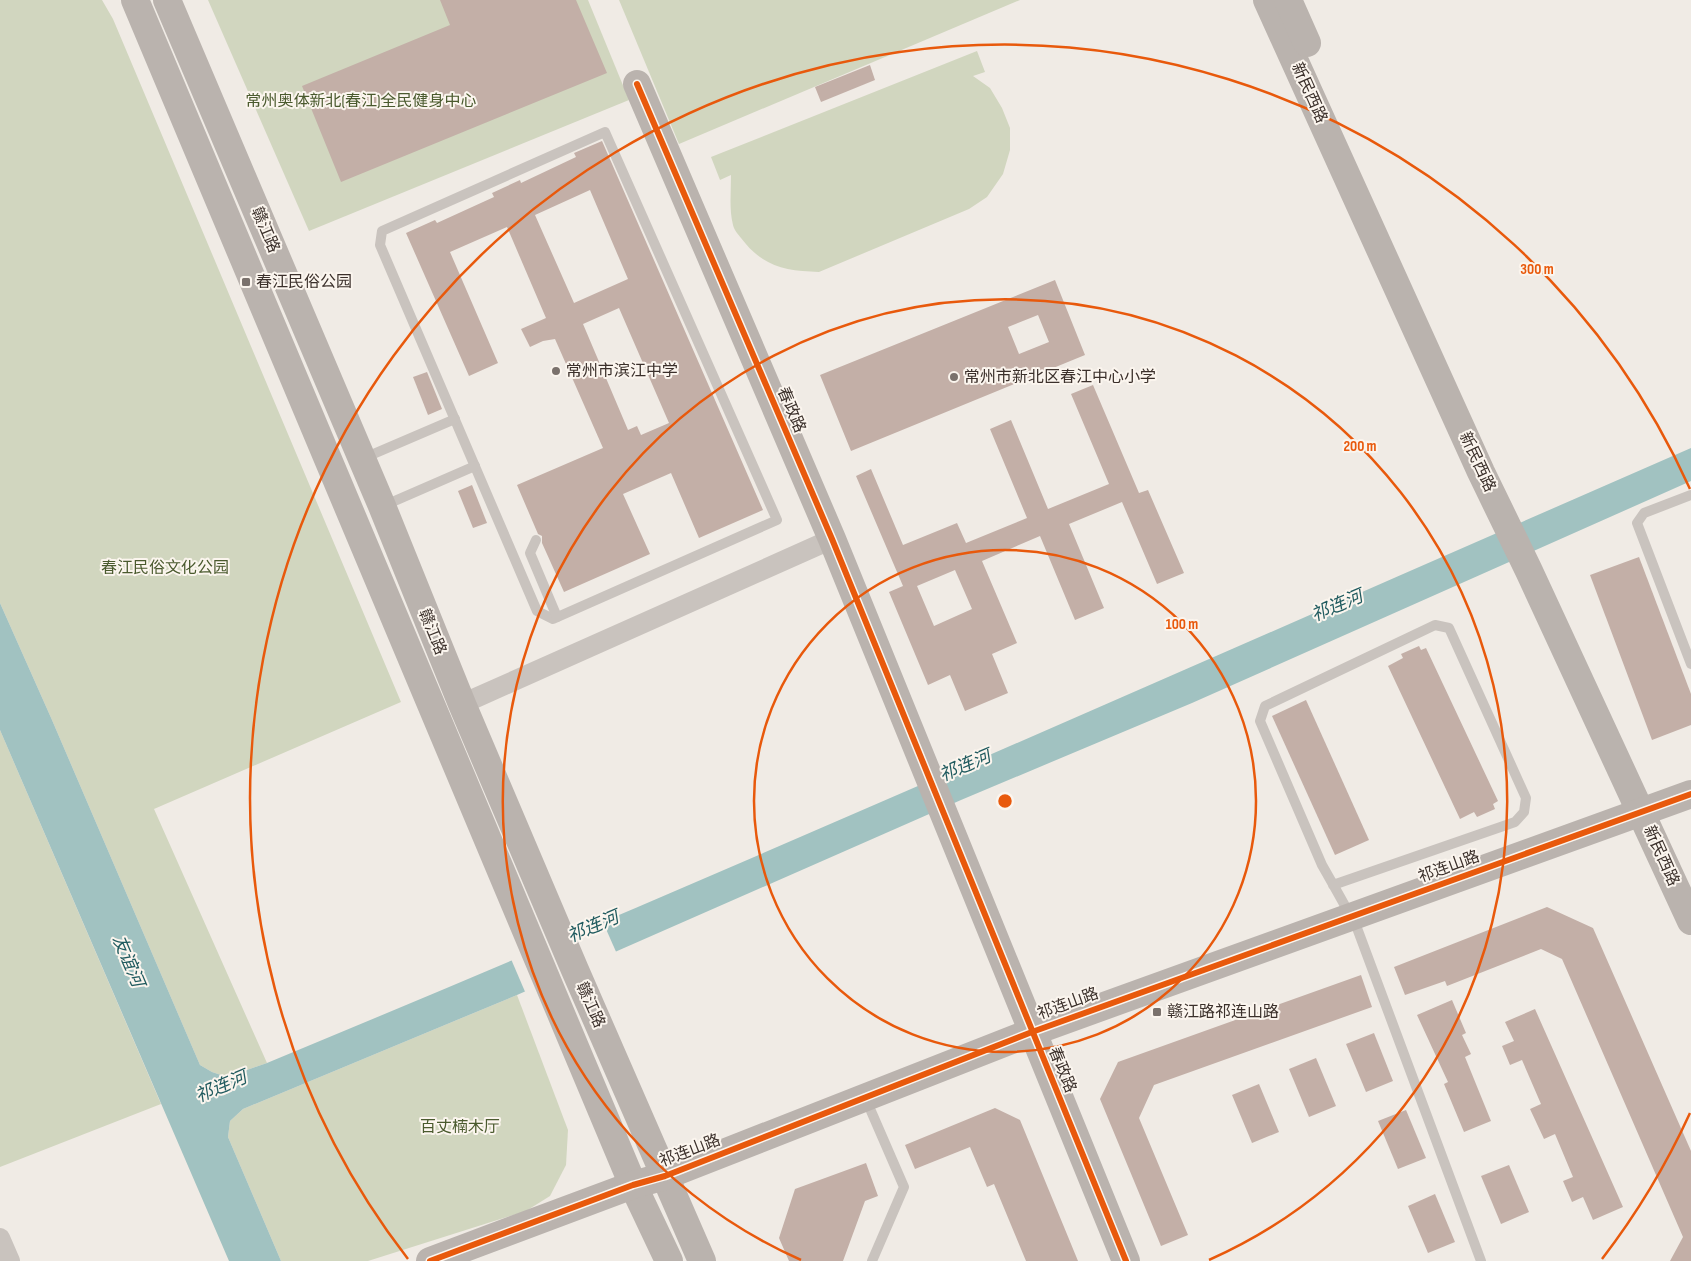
<svg xmlns="http://www.w3.org/2000/svg" width="1691" height="1261" font-family="'Sofia Sans Condensed','Noto Sans SC',sans-serif">
	<style>
		.green { fill: #d1d6bf }
		.water { fill: #a1c2c1 }
		.pier { fill: #f0ebe5 }
		.building { fill: #c3afa7; fill-rule: evenodd }
		.lines { fill: none; stroke-linecap: round; stroke-linejoin: round }
		.lane { stroke: #c9c3be; stroke-width: 10 }
		.street { stroke: #c9c3be; stroke-width: 20 }
		.secondary { stroke: #bab3ae; stroke-width: 28 }
		.cycleway-casing { stroke: #fbf5ee; stroke-width: 9 }
		.cycleway { stroke: #e8590c; stroke-width: 6 }
		.ring { fill: none; stroke: #e8590c; stroke-width: 2.5 }
		.poi-dot { fill: #7a716c; stroke: #fbf5ee; stroke-width: 2 }
		.labels { text-anchor: middle; dominant-baseline: central; stroke-width: 4; stroke-linejoin: round; paint-order: stroke }
		.street-label { font-size: 16px; fill: #3b302b; stroke: #fbf5ee }
		.park-label { font-size: 16px; fill: #4a5a2e; stroke: #fbf5ee }
		.poi-label { font-size: 16px; fill: #3b302b; stroke: #fbf5ee; text-anchor: start }
		.water-label { font-size: 18px; font-style: italic; fill: #1f5a5e; stroke: #fbf5ee }
		.centre { fill: #e8590c; stroke: #fbf5ee; stroke-width: 2.5 }
		.ring-label { font-size: 15px; text-anchor: middle; font-weight: bold; fill: #e8590c; stroke: #fbf5ee; stroke-width: 4; stroke-linejoin: round; paint-order: stroke }
	</style>
	<rect width="100%" height="100%" fill="#f0ebe5"/>
	<g class="green">
		<path d="M0 0H102L113 19 401 702 154 809 267 1063 227 1077 212 1072 200 1065 52 720 0 603Z"/>
		<path d="M208 0H588L629 100 309 231Z"/>
		<path d="M619 0H1020L679 144Z"/>
		<path d="M977 51 985 72 973 76 990 88 1002 108 1010 128V150L1003 174 987 197 969 209 819 272C785 271 763 267 741 238 738 234 734 230 733 225 729 209 731 192 731 175L720 180 711 157Z"/>
		<path d="M0 730 161 1104 0 1167Z"/>
		<path d="M517 995 568 1130 566 1165 550 1196 526 1211 368 1261H281L228 1137 230 1121 243 1109Z"/>
	</g>
	<path class="water" d="M1691 448V481L1192 703 961 800 517 995 243 1109 230 1121 228 1137 281 1261H229L0 730V603L52 720 200 1065 212 1072 227 1077 267 1063C745 865 1217 655 1691 448Z"/>
	<path class="pier" d="M602 920 617 954 526 994 511 959Z"/>
	<g class="building">
		<path d="M440 0H576L607 73 341 182 302 86 450 25Z"/>
		<path d="M870 65 875 80 821 102 815 87Z"/>
		<path d="M602 141 763 510 699 538 671 473 623 494 650 554 564 592 542 543V536L538 534 517 485 603 448 555 339 543 341 530 347 521 329 546 318 507 227 450 252 498 363 469 376 406 233 435 220 437 223 494 197 492 193 520 180 521 183 576 157 574 153ZM590 190 628 279 574 303 535 215ZM619 308 669 423 641 435 637 426 628 430 583 324Z"/>
		<path d="M1055 280 1085 355 851 451 820 375ZM1038 315 1049 342 1019 354 1008 327Z"/>
		<path d="M427 372 442 409 428 415 413 377Z"/>
		<path d="M1093 385 1139 493 1148 490 1184 573 1157 584 1122 502 1069 524 1104 608 1075 620 1040 536 982 561 1017 643 992 654 1008 693 965 711 950 675 928 685 889 592 903 586 856 476 871 469 903 545 957 523 966 543 1027 518 990 429 1011 420 1048 509 1109 484 1071 394ZM955 570 972 609 934 626 917 586Z"/>
		<path d="M472 485 487 523 473 528 458 491Z"/>
		<path d="M1639 557 1691 694V725L1652 740 1590 575Z"/>
		<path d="M1419 646 1421 650 1426 648 1498 801 1493 804 1495 809 1477 817 1474 812 1460 819 1388 666 1403 658 1401 654Z"/>
		<path d="M1306 700 1369 840 1335 855 1272 716Z"/>
		<path d="M1547 907 1593 928 1691 1151V1261H1670L1683 1237 1562 959 1541 949 1447 986 1445 981 1405 995 1394 967Z"/>
		<path d="M1361 975 1372 1007 1154 1085 1139 1118 1188 1235 1161 1246 1100 1099 1118 1062Z"/>
		<path d="M1452 1000 1466 1033 1462 1035 1471 1054 1465 1057 1491 1121 1464 1132 1444 1084 1448 1082 1417 1015Z"/>
		<path d="M1535 1009 1623 1207 1593 1220 1583 1197 1572 1202 1563 1181 1573 1177 1555 1134 1544 1139 1530 1109 1541 1104 1522 1060 1510 1065 1502 1046 1514 1041 1505 1022Z"/>
		<path d="M1374 1033 1393 1081 1366 1092 1346 1044Z"/>
		<path d="M1316 1058 1336 1106 1309 1117 1289 1069Z"/>
		<path d="M1259 1084 1279 1132 1252 1143 1232 1095Z"/>
		<path d="M995 1108 1020 1120 1078 1261H1026L994 1184 987 1187 970 1147 915 1169 905 1145Z"/>
		<path d="M1406 1110 1426 1158 1398 1169 1378 1121Z"/>
		<path d="M866 1163 878 1196 865 1201 843 1261H789L779 1238 795 1189Z"/>
		<path d="M1509 1165 1529 1212 1501 1224 1481 1176Z"/>
		<path d="M1435 1194 1455 1242 1428 1253 1408 1206Z"/>
	</g>
	<g class="lines">
		<g class="lane">
			<path d="M605 132 777 520 553 619 537 611 380 245 382 231Z"/>
			<path d="M364 458 455 419"/>
			<path d="M1691 495 1644 513 1637 523 1691 664"/>
			<path d="M383 506 475 466"/>
			<path d="M536 540 530 553 557 617"/>
			<path d="M1333 885 1515 822 1524 812 1526 798 1449 628 1435 625 1265 706 1260 721 1322 865C1334 886 1346 907 1357 928L1481 1261"/>
			<path d="M871 1111 904 1187 872 1261"/>
		</g>
		<g class="street">
			<path d="M462 704 832 539"/>
			<path d="M0 1238 10 1261"/>
		</g>
		<g class="secondary">
			<path d="M135 0 633 1185 669 1261"/>
			<path d="M167 0 382 506 462 704 575 970 702 1261"/>
			<path d="M1267 0 1481 472 1529 571 1691 921"/>
			<path d="M1288 0 1307 43"/>
			<path d="M637 84 832 539 1126 1261"/>
			<path d="M430 1261 633 1185 665 1176 1032 1032 1691 794"/>
		</g>
		<g class="cycleway-casing">
			<g id="cycleway">
				<path d="M637 84 832 539 1126 1261"/>
				<path d="M430 1261 633 1185 665 1176 1032 1032 1691 794"/>
			</g>
		</g>
		<use href="#cycleway" class="cycleway"/>
	</g>
	<g class="ring">
		<circle cx="1005" cy="801" r="251"/>
		<path d="M801 1260A502 502 0 1 1 1209 1260"/>
		<path d="M1690 1113A753 753 0 0 1 1602 1259M408 1259A753 753 0 1 1 1690 489"/>
	</g>
	<g class="poi-dot">
		<rect x="241" y="277" width="10" height="10" rx="2.5"/>
		<circle cx="556" cy="371" r="5"/>
		<circle cx="954" cy="377" r="5"/>
		<rect x="1152" y="1007" width="10" height="10" rx="2.5"/>
	</g>
	<g class="labels">
		<g class="street-label">
			<text transform="translate(1309 93) rotate(66)">新民西路</text>
			<text transform="translate(265 230) rotate(67)">赣江路</text>
			<text transform="translate(791 410) rotate(67)">春政路</text>
			<text transform="translate(1477 462) rotate(65)">新民西路</text>
			<text transform="translate(432 632) rotate(68)">赣江路</text>
			<text transform="translate(1661 856) rotate(66)">新民西路</text>
			<text transform="translate(1449 867) rotate(-20)">祁连山路</text>
			<text transform="translate(1068 1004) rotate(-20)">祁连山路</text>
			<text transform="translate(590 1005) rotate(66)">赣江路</text>
			<text transform="translate(1062 1070) rotate(68)">春政路</text>
			<text transform="translate(690 1151) rotate(-21)">祁连山路</text>
		</g>
		<g class="park-label">
			<text x="361" y="101">常州奥体新北(春江)全民健身中心</text>
			<text x="165" y="568">春江民俗文化公园</text>
			<text x="460" y="1127">百丈楠木厅</text>
		</g>
		<g class="poi-label">
			<text x="256" y="282">春江民俗公园</text>
			<text x="566" y="371">常州市滨江中学</text>
			<text x="964" y="377">常州市新北区春江中心小学</text>
			<text x="1167" y="1012">赣江路祁连山路</text>
		</g>
		<g class="water-label">
			<text transform="translate(1337 606) rotate(-23)">祁连河</text>
			<text transform="translate(965 766) rotate(-23)">祁连河</text>
			<text transform="translate(593 927) rotate(-23)">祁连河</text>
			<text transform="translate(128 961) rotate(67)">友谊河</text>
			<text transform="translate(221 1087) rotate(-23)">祁连河</text>
		</g>
	</g>
	<circle cx="1005" cy="801" r="8" class="centre"/>
	<g class="ring-label">
		<text x="1537" y="274">300 m</text>
		<text x="1360" y="451">200 m</text>
		<text x="1182" y="629">100 m</text>
	</g>
</svg>
